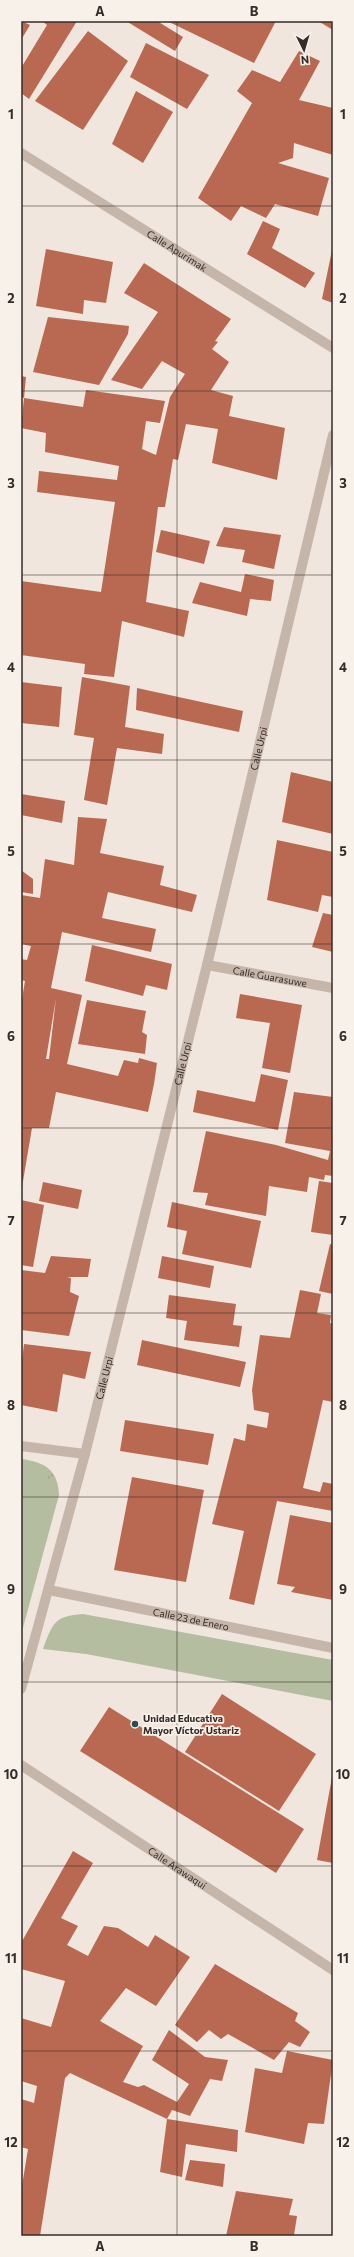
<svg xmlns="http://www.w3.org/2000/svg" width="354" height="2257" font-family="Commissioner,sans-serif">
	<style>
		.green { fill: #b4bd9f }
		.building { fill: #b96851; fill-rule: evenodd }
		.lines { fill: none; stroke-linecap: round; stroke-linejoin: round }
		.path { stroke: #b2a195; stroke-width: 2.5; stroke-dasharray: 2 2; stroke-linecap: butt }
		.service { stroke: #c6b6aa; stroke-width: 10 }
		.minor { stroke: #c6b6aa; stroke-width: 10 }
		.grid { fill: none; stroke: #352c29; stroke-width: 1; stroke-opacity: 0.55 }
		.poi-dot { fill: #235052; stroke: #f8f1e9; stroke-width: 1.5 }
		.labels { text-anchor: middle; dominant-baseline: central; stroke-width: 3.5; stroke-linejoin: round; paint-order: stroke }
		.street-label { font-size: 10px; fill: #352c29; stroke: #f8f1e9 }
		.poi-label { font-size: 10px; font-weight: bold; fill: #352c29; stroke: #f8f1e9; text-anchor: start }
		.neatline { fill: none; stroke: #352c29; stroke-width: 1.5 }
		.grid-label { font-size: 13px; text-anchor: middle; font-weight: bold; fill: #352c29 }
	</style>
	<rect width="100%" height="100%" fill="#f0e6dd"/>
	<g class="green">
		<path d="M21 1459C45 1462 58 1470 59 1495L21 1635Z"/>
		<path d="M83 1614 333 1660V1701L86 1654 43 1649C53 1623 54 1616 83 1614Z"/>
	</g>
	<g class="building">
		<path d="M21 21 30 25 21 40Z"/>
		<path d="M42 21H77L29 99 21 93V68L47 25Z"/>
		<path d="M126 21H157L183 37 175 51Z"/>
		<path d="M167 21H276L254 63Z"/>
		<path d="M318 21H333V30Z"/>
		<path d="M88 31 128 61 83 130 35 101Z"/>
		<path d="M146 43 209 75 187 109 130 77Z"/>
		<path d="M299 51 320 61 299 100 333 108V155L294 143 293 158 278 163 329 178 318 216 275 204 266 218 241 206 231 221 198 198 252 103 237 91 252 70 280 82Z"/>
		<path d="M136 91 173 112 143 163 112 144Z"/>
		<path d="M263 221 280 229 272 248 315 273 305 288 247 254Z"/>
		<path d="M46 249 113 262 106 303 84 300 83 314 36 306Z"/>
		<path d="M332 250H333V303L322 299Z"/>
		<path d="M144 263 231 319 215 341 218 342 212 349 229 362 211 390 233 396 229 416 285 428 277 480 212 463 218 429 186 424 178 460 173 459 165 507H158L146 602 189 611 184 637 122 621 114 677 84 674 85 664 21 655V581L101 592 115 502 37 492 39 471 117 480 119 466 45 452 46 433 21 428 24 398 83 407 86 390 165 401 160 423 146 421 142 449 156 455 170 397 185 374 162 361 142 389 111 380 158 312 124 293Z"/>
		<path d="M48 317 129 326 128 334 99 385 33 372Z"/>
		<path d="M21 376 26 377 24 398 21 397Z"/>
		<path d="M224 527 281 535 274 569 242 562 245 550 216 546Z"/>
		<path d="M161 530 210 541 204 564 156 552Z"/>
		<path d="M245 574 274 580 271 601 250 599 247 616 192 603 200 582 241 592Z"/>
		<path d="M82 677 130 686 125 727 164 734 162 754 117 748 107 805 84 800 94 738 74 735Z"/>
		<path d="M21 682 62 687 59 727 21 723Z"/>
		<path d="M137 688 243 711 239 732 136 710Z"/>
		<path d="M291 772 333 782V834L282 822Z"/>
		<path d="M21 794 65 801 62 823 21 815Z"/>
		<path d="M78 817 107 819 100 853 164 866 160 885 197 895 192 912 108 892 102 918 156 929 151 952 62 932 51 988 82 995 67 1064 118 1076 124 1060 138 1063 139 1058 157 1063 154 1084 148 1112 56 1092 49 1128H32L21 1193V1005L25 981 21 980V959L27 960 31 946 21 944V895L40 898 45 859 74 865ZM56 998 49 1059H46Z"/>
		<path d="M277 840 333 852V897L322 895 318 912 267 900Z"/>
		<path d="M21 870 33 879V894L21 892Z"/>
		<path d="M323 913 333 915V952L312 947Z"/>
		<path d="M92 945 172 964 167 990 146 985 143 996 85 981Z"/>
		<path d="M240 994 302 1005 290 1073 262 1068 270 1023 236 1018Z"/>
		<path d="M87 1000 146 1011 142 1032 147 1035 145 1054 78 1044Z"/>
		<path d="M261 1074 288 1080 278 1130 193 1112 197 1090 255 1102Z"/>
		<path d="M294 1092 333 1097V1176L325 1175 324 1180 309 1177 307 1192 269 1186 266 1216 205 1205 208 1193 193 1192 206 1131 276 1145 328 1160 330 1151 285 1143Z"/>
		<path d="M319 1181 333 1183V1235L311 1232Z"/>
		<path d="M43 1182 82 1190 78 1209 39 1201Z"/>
		<path d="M21 1200 44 1205 33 1267 21 1265Z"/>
		<path d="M172 1202 261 1221 251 1268 182 1254 187 1231 167 1227Z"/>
		<path d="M330 1244 333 1245V1294L319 1291Z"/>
		<path d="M51 1256 91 1259 88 1277H67L71 1278 70 1292 79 1296 69 1336 21 1330V1270L45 1273Z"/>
		<path d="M162 1256 214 1266 210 1288 158 1278Z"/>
		<path d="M300 1290 321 1294 317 1313 331 1315 330 1323 333 1324V1402L323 1400 303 1488 320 1492 323 1482 333 1484V1511L277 1501 254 1605 229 1599 244 1531 212 1524 234 1438 245 1441 247 1424 267 1428 269 1413 254 1410 252 1390 260 1335 290 1338Z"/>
		<path d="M169 1295 236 1304 233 1325 242 1326 239 1347 184 1340 187 1321 166 1318Z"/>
		<path d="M142 1340 246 1362 240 1387 137 1365Z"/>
		<path d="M24 1344 91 1352 85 1379 63 1374 57 1412 21 1405V1368Z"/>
		<path d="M125 1420 214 1434 208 1465 120 1451Z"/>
		<path d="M132 1477 204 1490 186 1582 114 1570Z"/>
		<path d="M290 1515 333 1523V1600L291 1592 295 1587 277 1584Z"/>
		<path d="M222 1694 316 1754 279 1811 185 1752Z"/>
		<path d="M109 1707 304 1829 276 1873 80 1751Z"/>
		<path d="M332 1777H333V1863L317 1860Z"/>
		<path d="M73 1851 93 1863 61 1918 78 1926 67 1945 88 1956 104 1926 118 1928 148 1947 155 1935 190 1957 156 2006 126 1988 100 2021 143 2046 123 2082 138 2087 144 2085 177 2102 189 2084 152 2060 169 2030 205 2057 228 2060 222 2081 210 2079 190 2116 172 2110 167 2119 70 2073 65 2078 40 2236H21V2192L28 2149 21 2147V2099L34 2103 37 2086 21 2081V2018L51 2027 65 1981 21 1969V1943Z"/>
		<path d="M215 1964 298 2013 295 2021 310 2032 300 2047 289 2042 274 2060 228 2034 221 2039 209 2030 197 2042 175 2025Z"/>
		<path d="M287 2051 333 2060 324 2124 308 2123 304 2144 245 2132 255 2068 282 2073Z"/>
		<path d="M167 2119 238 2130 237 2152 186 2144 182 2177 160 2172Z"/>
		<path d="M190 2160 225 2164 223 2187 185 2180Z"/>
		<path d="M236 2191 293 2199 289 2215 297 2216 294 2235 226 2236Z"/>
	</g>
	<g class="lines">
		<path class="path" d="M48 1478 54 1474"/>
		<path class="service" id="s1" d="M207 965 333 988"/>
		<g class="minor">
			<path id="s2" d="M21 153 333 348"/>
			<path d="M21 1446 85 1454"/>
			<path id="s3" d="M49 1590 333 1648"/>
			<path id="s4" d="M21 1689 85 1454 207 965 333 435"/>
			<path id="s5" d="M21 1765 333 1970"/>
		</g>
	</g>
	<path class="grid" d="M177 21V2236M21 206H333M21 391H333M21 575H333M21 760H333M21 944H333M21 1128H333M21 1313H333M21 1497H333M21 1682H333M21 1866H333M21 2051H333"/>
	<circle class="poi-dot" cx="135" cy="1724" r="4"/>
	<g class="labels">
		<g class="street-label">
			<text stroke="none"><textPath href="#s2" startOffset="184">Calle Apurimak</textPath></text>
			<text stroke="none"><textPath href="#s4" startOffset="970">Calle Urpi</textPath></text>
			<text stroke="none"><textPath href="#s1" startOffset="64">Calle Guarasuwe</textPath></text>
			<text stroke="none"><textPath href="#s4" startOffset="646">Calle Urpi</textPath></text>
			<text stroke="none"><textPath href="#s4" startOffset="322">Calle Urpi</textPath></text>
			<text stroke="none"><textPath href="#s3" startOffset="145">Calle 23 de Enero</textPath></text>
			<text stroke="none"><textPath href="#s5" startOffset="187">Calle Arawaqui</textPath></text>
		</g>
		<g class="poi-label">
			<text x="143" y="1718">Unidad Educativa<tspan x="143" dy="12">Mayor Víctor Ustariz</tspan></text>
		</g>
	</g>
	<rect width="354" height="2257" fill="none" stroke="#f8f1e9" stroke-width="44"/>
	<g transform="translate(304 50) rotate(175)" stroke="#f8f1e9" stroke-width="3" paint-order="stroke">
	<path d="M0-3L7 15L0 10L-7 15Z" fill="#352c29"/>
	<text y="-6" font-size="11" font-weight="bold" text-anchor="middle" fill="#352c29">N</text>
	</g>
	<rect x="22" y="22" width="310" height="2213" class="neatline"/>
	<g class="grid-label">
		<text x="100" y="16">A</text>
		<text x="254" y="16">B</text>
		<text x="11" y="119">1</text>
		<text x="343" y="119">1</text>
		<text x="11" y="303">2</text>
		<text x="343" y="303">2</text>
		<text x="11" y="488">3</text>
		<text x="343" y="488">3</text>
		<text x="11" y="672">4</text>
		<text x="343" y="672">4</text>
		<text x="11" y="856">5</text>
		<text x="343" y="856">5</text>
		<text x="11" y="1041">6</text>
		<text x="343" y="1041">6</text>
		<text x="11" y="1225">7</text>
		<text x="343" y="1225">7</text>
		<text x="11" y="1410">8</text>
		<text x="343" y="1410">8</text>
		<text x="11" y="1594">9</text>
		<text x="343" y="1594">9</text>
		<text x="11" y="1779">10</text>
		<text x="343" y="1779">10</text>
		<text x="11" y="1963">11</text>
		<text x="343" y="1963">11</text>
		<text x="11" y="2147">12</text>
		<text x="343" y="2147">12</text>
		<text x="100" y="2251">A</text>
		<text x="254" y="2251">B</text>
	</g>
</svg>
